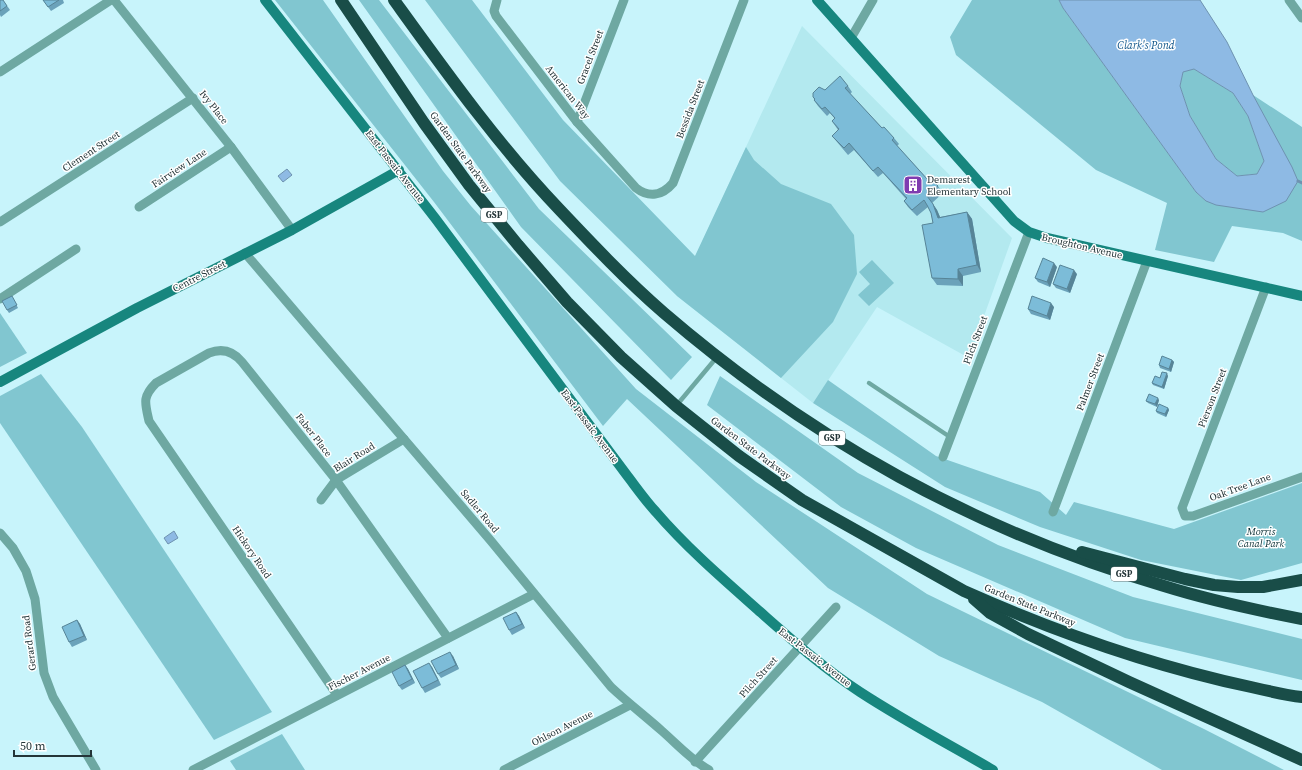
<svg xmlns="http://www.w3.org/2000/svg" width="1302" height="770" font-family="'Source Serif 4',serif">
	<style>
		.built { fill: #b3e9ef }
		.green { fill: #81c6d0 }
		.water { fill: #8ebae4; stroke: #6e92b0; fill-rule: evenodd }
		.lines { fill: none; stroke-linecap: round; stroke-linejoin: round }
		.stream { stroke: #6e92b0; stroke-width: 3 }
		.lane { stroke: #6ea8a2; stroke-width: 4.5 }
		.street { stroke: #6ea8a2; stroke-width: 9 }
		.secondary { stroke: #17867e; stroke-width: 10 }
		.highway { stroke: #194d48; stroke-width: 12 }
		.wall { fill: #6ba2ba }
		.shaded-wall { fill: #578497 }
		.building { fill: #7cbcd8; stroke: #578497 }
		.labels { text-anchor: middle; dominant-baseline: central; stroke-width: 3; stroke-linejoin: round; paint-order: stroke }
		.shield { fill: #fff; stroke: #667274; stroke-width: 1 }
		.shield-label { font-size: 9px; font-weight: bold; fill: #243538 }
		.street-label { font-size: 10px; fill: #243538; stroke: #fff }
		.poi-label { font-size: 10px; fill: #243538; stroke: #fff; text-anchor: start }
		.park-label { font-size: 10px; font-style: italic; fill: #0a3035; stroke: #fff }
		.water-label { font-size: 11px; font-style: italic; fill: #14578b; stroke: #fff }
	</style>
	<rect width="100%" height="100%" fill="#c8f4fb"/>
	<path class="built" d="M802 26 1012 238 969 358 877 307 813 403 677 296Z"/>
	<g class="green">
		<path d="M275 0H323L443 171 471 206 636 389 756 482 927 594 1204 729 1284 770H1162L1042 702 939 656 828 588 627 399 603 426 434 202Z"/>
		<path d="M359 0H379L539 209 692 357 671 380 521 227Z"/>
		<path d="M425 0H472L563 120 695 256 746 147 754 160 781 184 831 204 854 235 857 274 833 322 781 378 677 296 560 181Z"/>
		<path d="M972 0H1059L1063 8 1196 192 1206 201 1298 181 1253 95 1302 127V241L1283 233 1232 226 1214 262 1155 250 1167 203 1096 170 956 55 950 37Z"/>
		<path d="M1194 69 1233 93 1248 116 1264 161 1257 174 1237 176 1216 159 1190 116 1180 86 1183 71Z"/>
		<path d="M872 260 894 283 869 306 858 295 870 284 859 272Z"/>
		<path d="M0 313 27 353 0 367Z"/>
		<path d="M41 374 82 427 272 712 214 740 0 423V396Z"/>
		<path d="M720 376 858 473 998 545 1133 597 1302 639V680L1125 638 916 548 841 507 707 405Z"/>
		<path d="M828 380 936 456 1040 492 1066 515 1074 502 1174 529 1302 483V563L1241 580 1141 560 1040 527 945 487 813 403Z"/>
		<path d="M282 734 305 770H236L230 761Z"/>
	</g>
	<g class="water">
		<path d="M1059 0H1200L1227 42 1253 95 1292 167 1298 181 1286 201 1263 212 1216 205 1206 201 1196 192 1063 8ZM1194 69 1233 93 1248 116 1264 161 1257 174 1237 176 1216 159 1190 116 1180 86 1183 72Z"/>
		<path d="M287 169 292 175 283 182 278 176Z"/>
		<path d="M174 531 178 538 168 544 164 538Z"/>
	</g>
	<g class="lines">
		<path class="stream" d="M1298 181 1302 183"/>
		<g class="lane">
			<path d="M869 383 950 437"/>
			<path d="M676 406 717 357"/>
		</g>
		<g class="street">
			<path d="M114 0 231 147 292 230"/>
			<path d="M497 0 494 11 496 16 577 122 636 188C649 198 662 196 673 183L744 0"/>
			<path d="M1289 0 1302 18"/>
			<path d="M851 38 873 0"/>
			<path d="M0 72 111 0"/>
			<path d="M577 122 624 0"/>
			<path d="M139 207 231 147"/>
			<path d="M0 222 193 98"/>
			<path d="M245 253 491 541 611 687C627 702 645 716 662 731 679 746 690 759 709 770"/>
			<path d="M1266 287 1182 508 1185 516H1193L1302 477"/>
			<path d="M0 299 76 249"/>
			<path d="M943 457 1029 232"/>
			<path d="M321 500 336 480 404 439"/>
			<path d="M1053 512 1147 261"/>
			<path d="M0 533 13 548 26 571 35 599 44 673 53 697 96 770"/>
			<path d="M337 695 149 421C145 403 142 397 156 383L209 353C222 348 233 351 242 362L336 480 448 638"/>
			<path d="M695 762 836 607"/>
			<path d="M193 770 534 594"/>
			<path d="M504 770 630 705"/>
		</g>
		<g class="secondary">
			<path d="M265 0 435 218 626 474C636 487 645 500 656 512 687 548 723 579 758 610 791 639 823 668 860 692 903 720 948 744 993 770"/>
			<path d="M817 0 1014 221 1029 232 1047 238 1302 296"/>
			<path d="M0 382 137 308 292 230 399 170"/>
		</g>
		<g class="highway">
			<path d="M341 0 424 123 469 185 518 245 567 302 621 357 676 406 739 456 802 500 964 591C1056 632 1152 666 1251 687 1268 691 1285 695 1302 697"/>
			<path d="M394 0C446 72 498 145 559 209 593 245 627 281 664 313 813 441 976 531 1164 586 1209 600 1255 610 1302 619"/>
			<path d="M1082 552 1185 579 1214 585 1238 587H1263L1302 580"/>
			<path d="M974 599 990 613 1028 634 1129 682 1302 760"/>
		</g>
	</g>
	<g class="wall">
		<path d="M0 0H3L10 10 1 17 0 15Z"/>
		<path d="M43 0H63L64 3 51 11Z"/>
		<path d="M848 86 852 92 850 94 882 128 894 138 899 144 897 146 928 180 938 186 943 193 932 203 937 210 940 217 967 212 972 219 981 272 963 276V286L937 285 932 278 933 223 931 213 928 207 917 216 908 207 904 201 906 199 883 173 878 177 854 150 848 155 837 142 832 136 838 130 832 121 835 119 830 113 827 116 818 106 814 100V99L813 97 825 90Z"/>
		<path d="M1057 267 1050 287 1038 282 1035 278Z"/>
		<path d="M1077 274 1070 293 1056 288 1053 284Z"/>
		<path d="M13 298 18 308 9 313 7 310Z"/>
		<path d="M1054 307 1050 320 1031 314 1028 309Z"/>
		<path d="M1172 360 1174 362 1171 372 1160 368 1159 365Z"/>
		<path d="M1168 376 1164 389 1153 385 1152 383Z"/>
		<path d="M1159 400 1157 407 1148 403 1146 401Z"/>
		<path d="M1168 408 1169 410 1166 417 1157 413 1156 411Z"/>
		<path d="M516 612 519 616 525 628 512 635 509 630Z"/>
		<path d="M77 620 80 624 87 640 72 647 69 642Z"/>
		<path d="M453 656 459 669 441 678 438 674Z"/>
		<path d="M405 665 408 669 415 683 402 690 399 686Z"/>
		<path d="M432 667 441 685 425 693 422 688Z"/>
	</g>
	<g class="shaded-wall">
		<path d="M933 204 937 210 943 224 938 218Z"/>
		<path d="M967 212 972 219 981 272 977 265Z"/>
		<path d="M1054 263 1057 267 1050 287 1047 282Z"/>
		<path d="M958 269 963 276V286L958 279Z"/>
		<path d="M1074 270 1077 274 1070 293 1067 289Z"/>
		<path d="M1051 303 1054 307 1050 320 1047 316Z"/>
		<path d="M1172 360 1174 362 1171 372 1169 369Z"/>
		<path d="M1167 373 1168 376 1164 389 1162 387Z"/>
		<path d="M1158 398 1159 400 1157 407 1155 404Z"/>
		<path d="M1168 408 1169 410 1166 417 1165 414Z"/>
		<path d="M516 612 519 616 525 628 522 624Z"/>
		<path d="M77 620 80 624 87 640 84 636Z"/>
		<path d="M450 652 453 656 459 669 456 665Z"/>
		<path d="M429 663 432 667 441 685 438 680Z"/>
		<path d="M405 665 408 669 415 683 412 679Z"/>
	</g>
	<g class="building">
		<path d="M0 0H3L7 6 0 11Z"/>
		<path d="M43 0H59L48 7Z"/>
		<path d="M840 76 848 86 845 88 882 128 884 127 894 138 892 140 928 180 930 178 938 186 927 196 933 204 938 218 967 212 977 265 958 269V279L932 278 922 225 933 223 931 213 927 205 924 200 912 210 904 201 907 198 878 167 873 171 849 143 844 148 832 136 839 129 832 121 835 118 825 107 822 109 814 100 815 99 813 97V93L819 87 825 90Z"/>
		<path d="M1043 258 1054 263 1047 282 1035 278Z"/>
		<path d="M1060 265 1074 270 1067 289 1053 284Z"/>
		<path d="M12 296 17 305 7 310 2 301Z"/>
		<path d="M1032 296 1051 303 1047 316 1028 309Z"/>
		<path d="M1162 356 1172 360 1169 369 1159 365Z"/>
		<path d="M1162 372 1167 373 1162 387 1152 383 1155 376 1160 378Z"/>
		<path d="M1149 394 1158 398 1155 404 1146 401Z"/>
		<path d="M1159 404 1168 408 1165 414 1156 411Z"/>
		<path d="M516 612 522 624 509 630 503 618Z"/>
		<path d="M77 620 84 636 69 642 62 627Z"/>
		<path d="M450 652 456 665 438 674 431 661Z"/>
		<path d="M429 663 438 680 422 688 413 671Z"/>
		<path d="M405 665 412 679 399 686 392 672Z"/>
	</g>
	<defs>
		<g id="building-square" transform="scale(1)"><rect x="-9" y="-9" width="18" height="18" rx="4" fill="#7f3cb0" stroke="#fff"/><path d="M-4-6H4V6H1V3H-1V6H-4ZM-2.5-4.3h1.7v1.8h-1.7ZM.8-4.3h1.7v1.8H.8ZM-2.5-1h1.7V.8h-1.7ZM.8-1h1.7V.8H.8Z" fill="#fff"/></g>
	</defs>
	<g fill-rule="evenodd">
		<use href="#building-square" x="913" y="185"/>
	</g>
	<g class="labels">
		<g class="shield">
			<rect x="481" y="208" width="26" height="14" rx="3"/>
			<rect x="819" y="431" width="26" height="14" rx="3"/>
			<rect x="1111" y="567" width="26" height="14" rx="3"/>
		</g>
		<g class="shield-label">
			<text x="494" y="215">GSP</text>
			<text x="832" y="438">GSP</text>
			<text x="1124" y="574">GSP</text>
		</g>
		<g class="street-label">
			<text transform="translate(590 57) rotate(-69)">Gracel Street</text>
			<text transform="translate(568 92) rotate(52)">American Way</text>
			<text transform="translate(214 107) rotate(52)">Ivy Place</text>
			<text transform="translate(690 109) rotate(-69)">Bessida Street</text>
			<text transform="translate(91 151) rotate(-33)">Clement Street</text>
			<text transform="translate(461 152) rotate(54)">Garden State Parkway</text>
			<text transform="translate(395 166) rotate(52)">East Passaic Avenue</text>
			<text transform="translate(179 168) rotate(-33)">Fairview Lane</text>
			<text transform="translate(1082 246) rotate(13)">Broughton Avenue</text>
			<text transform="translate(199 276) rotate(-27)">Centre Street</text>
			<text transform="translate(975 340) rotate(-69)">Pilch Street</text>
			<text transform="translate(1090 382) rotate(-69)">Palmer Street</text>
			<text transform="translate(1212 398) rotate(-69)">Pierson Street</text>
			<text transform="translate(590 426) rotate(53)">East Passaic Avenue</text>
			<text transform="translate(314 435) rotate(52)">Faber Place</text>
			<text transform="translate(751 448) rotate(37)">Garden State Parkway</text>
			<text transform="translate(354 457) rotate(-32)">Blair Road</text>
			<text transform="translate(1240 487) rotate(-20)">Oak Tree Lane</text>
			<text transform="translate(480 511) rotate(50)">Sadler Road</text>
			<text transform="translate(252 552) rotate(56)">Hickory Road</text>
			<text transform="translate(1030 605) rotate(22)">Garden State Parkway</text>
			<text transform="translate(29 643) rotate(-97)">Gerard Road</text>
			<text transform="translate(815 657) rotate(38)">East Passaic Avenue</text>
			<text transform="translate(359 672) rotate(-27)">Fischer Avenue</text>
			<text transform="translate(758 677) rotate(-48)">Pilch Street</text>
			<text transform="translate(562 728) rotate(-27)">Ohlson Avenue</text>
		</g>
		<g class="poi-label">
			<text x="927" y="179">Demarest<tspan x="927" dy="12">Elementary School</tspan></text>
		</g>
		<g class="park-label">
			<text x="1261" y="531">Morris<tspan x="1261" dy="12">Canal Park</tspan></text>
		</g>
		<g class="water-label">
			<text x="1146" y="45">Clark's Pond</text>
		</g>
	</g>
	<path d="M14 750v6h77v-6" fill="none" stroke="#243538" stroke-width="2"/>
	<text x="20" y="750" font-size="12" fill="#243538" stroke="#ffffff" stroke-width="3" paint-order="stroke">50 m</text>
</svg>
